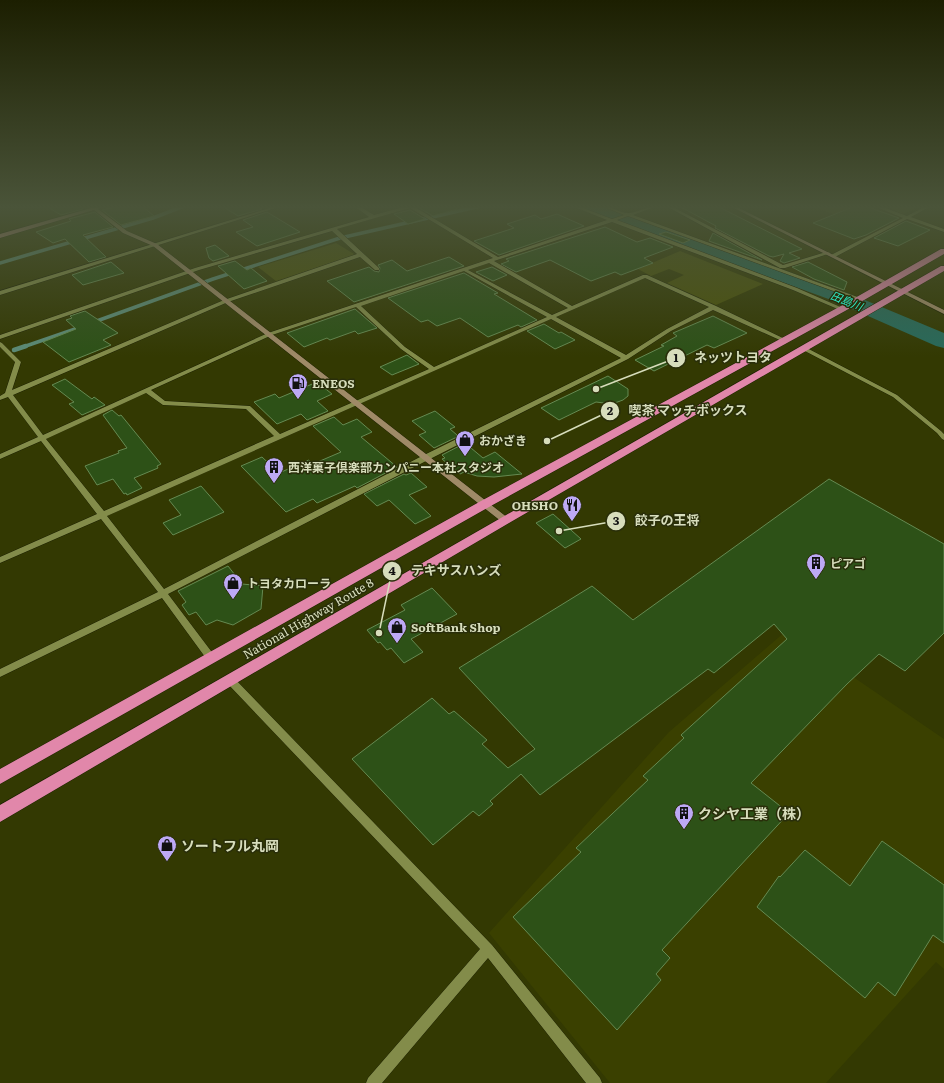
<svg xmlns="http://www.w3.org/2000/svg" width="944" height="1083" font-family="Literata,'Noto Sans JP',serif">
	<style>
		.built { fill: #3a4000 }
		.green { fill: #4b5209 }
		.lines { fill: none; stroke-linecap: round; stroke-linejoin: round }
		.stream-far1 { stroke: #5c8c78; stroke-width: 3.5 }
		.stream { stroke: #5c8c78; stroke-width: 4.5 }
		.river { fill: #286a5b; fill-rule: evenodd }
		.building { fill: #2d5117; stroke: #658a52 }
		.street-casing { stroke: #1b1f00; stroke-width: 1 }
		.secondary-casing { stroke: #1b1f00; stroke-width: 1 }
		.primary-casing { stroke: #1b1f00; stroke-width: 1 }
		.highway-casing { stroke: #1b1f00; stroke-width: 1 }
		.street { fill: #838c4a; fill-rule: evenodd }
		.secondary { fill: #9f8a67; fill-rule: evenodd }
		.primary { fill: #bb8984; fill-rule: evenodd }
		.highway { fill: #e187aa; fill-rule: evenodd }
		.labels { text-anchor: middle; dominant-baseline: central; stroke-width: 3; stroke-linejoin: round; paint-order: stroke }
		.far-water-label { font-size: 11px; font-style: italic; fill: #2de9c6; stroke: #292e0a }
		.poi-label { font-size: 12px; font-weight: bold; fill: #d7ddbc; stroke: #292e0a; text-anchor: start }
		.street-label { font-size: 12px; fill: #d7ddbc; stroke: #292e0a }
		.near-poi-label { font-size: 14px; font-weight: bold; fill: #d7ddbc; stroke: #292e0a; text-anchor: start }
		.leader { fill: none; stroke: #d7ddbc; stroke-width: 1.5 }
		.callout-dot { fill: #d7ddbc; stroke: #292e0a; stroke-width: 1.5 }
		.mark-label { font-size: 12px; text-anchor: middle; font-weight: bold; fill: #111 }
		.callout-label { font-size: 13px; text-anchor: middle; font-weight: bold; fill: #d7ddbc; stroke: #292e0a; stroke-width: 3; stroke-linejoin: round; paint-order: stroke }
	</style>
	<rect width="100%" height="100%" fill="#333902"/>
	<path class="built" d="M786 631 944 739V969L936 962 826 1083H610L489 933 669 732Z"/>
	<g class="green">
		<path d="M812 206H854L846 209 862 215 848 220Z"/>
		<path d="M883 206H921L903 214Z"/>
		<path d="M336 243 354 254 352 256 276 281 258 267Z"/>
		<path d="M680 251 763 284 716 305 667 283 684 275 669 269 651 276 638 269Z"/>
	</g>
	<g class="lines">
		<g class="stream-far1">
			<path d="M0 263 153 218 184 206"/>
			<path d="M94 322 213 279 340 238 481 206"/>
			<path d="M23 347 81 327"/>
		</g>
		<path class="stream" d="M14 350 26 346"/>
		<path class="river" d="M582 206H607L848 293 944 333V348L936 346 834 301 585 210Z"/>
	</g>
	<g class="building">
		<path d="M46 206H82L83 209 61 215Z"/>
		<path d="M120 206H142L154 216 121 225 102 210Z"/>
		<path d="M222 206H257L262 209 238 216Z"/>
		<path d="M416 206H456L457 209 433 216Z"/>
		<path d="M679 206H717L802 249 789 253 800 258 784 263 780 261 784 254 773 257 769 256 715 228 716 226Z"/>
		<path d="M855 206H865L899 218 866 235 854 239 813 223Z"/>
		<path d="M410 210 425 219 408 224 394 214Z"/>
		<path d="M95 212 113 227 83 235 106 257 89 262 65 239 53 243 36 232 71 221 69 219Z"/>
		<path d="M267 212 300 232 257 246 236 232 253 227 243 220Z"/>
		<path d="M557 214 584 226 499 255 474 241 514 228 507 224 535 215 541 219Z"/>
		<path d="M906 221 930 230 898 246 874 238Z"/>
		<path d="M605 227 637 242 650 238 673 247 644 258 653 263 621 275 615 272 591 281 550 260 516 272 501 264 509 261 506 259Z"/>
		<path d="M666 232 690 240 683 243 659 234Z"/>
		<path d="M713 233 762 260 709 241Z"/>
		<path d="M215 245 229 256 213 261 209 258 206 248Z"/>
		<path d="M449 257 464 266 354 302 327 281 369 267 374 271 379 272 380 268 378 265 392 260 407 271Z"/>
		<path d="M235 261 247 270 251 268 267 281 244 289 218 266Z"/>
		<path d="M111 262 124 273 83 285 72 275Z"/>
		<path d="M808 262 847 282 844 290 814 279 792 267Z"/>
		<path d="M492 267 507 275 493 281 476 272Z"/>
		<path d="M464 273 498 293 494 294 537 320 521 327 518 325 488 337 460 318 437 326 428 320 421 322 388 298Z"/>
		<path d="M355 309 377 328 358 334 355 331 330 340 327 338 304 347 287 333Z"/>
		<path d="M85 311 118 333 103 340 111 345 69 362 43 342 76 329 66 320 72 318 70 316Z"/>
		<path d="M713 316 747 333 714 348 707 345 654 371 635 360 664 346 661 345 677 336 673 333Z"/>
		<path d="M544 324 559 333 561 332 575 340 555 349 527 331Z"/>
		<path d="M407 355 419 364 392 375 380 367Z"/>
		<path d="M608 376 628 389V396L623 400 612 404 596 402 559 420 541 408Z"/>
		<path d="M65 379 92 399 94 397 105 405 82 415 69 404 74 402 52 385Z"/>
		<path d="M317 382 332 394 317 401 328 411 307 420 301 414 277 424 254 402 275 394 279 398Z"/>
		<path d="M112 410 119 416 121 415 161 464 157 466 158 468 134 478 142 488 127 495 126 493 124 494 113 479 97 485 85 466 119 453 118 451 127 448 103 415Z"/>
		<path d="M435 411 455 427 450 429 457 435 456 436 457 437 434 448 419 435 426 432 412 421Z"/>
		<path d="M334 417 343 425 357 419 372 432 361 437 397 467 357 488 355 486 317 503 313 499 286 512 241 466 262 457 279 473 309 460 313 464 341 452 313 426Z"/>
		<path d="M465 443 483 458 495 452 522 474 494 477 477 476 464 472 460 474 442 459 445 458 442 455Z"/>
		<path d="M411 473 427 487 409 495 431 516 415 524 389 500 377 506 364 494 404 474 406 475Z"/>
		<path d="M829 479 944 544V633L905 671 879 654 847 684 751 783 789 813 662 950 670 958 656 974 661 980 617 1030 513 917 581 852 576 848 648 780 643 776 684 738 681 735 787 639 774 624 714 673 708 669 540 795 521 774 490 801 493 804 479 816 473 811 433 845 352 759 432 698 449 714 454 711 487 740 482 744 508 768 535 749 459 668 592 586 633 620Z"/>
		<path d="M201 486 224 512 173 535 163 523 181 515 169 500Z"/>
		<path d="M553 514 581 539 565 548 536 523Z"/>
		<path d="M228 566 242 584 263 586 261 609 233 625 217 620 206 625 196 612 189 615 182 605 186 602 178 591Z"/>
		<path d="M432 588 457 614 411 639 423 652 404 663 391 648 387 650 380 642 378 643 367 630 405 610 401 605Z"/>
		<path d="M882 841 944 885V943L933 935 895 996 878 982 865 998 757 907 779 876 780 877 805 850 850 886Z"/>
	</g>
	<g class="lines">
		<g class="street-casing">
			<g id="street">
				<path d="M276 206H282L0 295V291Z"/>
				<path d="M354 206H359L374 215 407 206H413L498 257 607 220 572 206H578L612 219 624 215 602 206C611 206 622 214 629 213 639 212 647 206 657 206L633 215 863 299 858 300 628 216 617 220 797 288 845 309 840 310 793 290 612 222 494 261 572 306 643 275H647L716 306 787 340 784 342 782 341 713 310 671 331 628 359 428 460 168 594 214 655 216 658 214 661 211 662 208 661 162 598 0 677V669L158 592 101 519 0 563V557L97 514 41 441 0 459V454L38 437 8 397 0 400V396L5 393 15 362 0 347V342L2 343 21 362 12 390 224 300 357 254 332 231 199 270 0 339V335L195 268 369 217ZM410 208 493 258 268 333 43 435 13 395 228 302 360 257 375 270H379V268L337 229ZM489 263 568 308 552 315 468 270ZM464 271 547 317 434 367 405 347 361 306ZM645 278 709 307 667 329 626 355 556 317ZM356 307 401 349 429 369 280 434 250 406 165 401 151 390 272 335ZM551 319 621 358 422 456 164 589 107 516ZM146 393 163 405 246 409 274 436 104 511 46 439Z"/>
				<path d="M666 206H671L783 265 826 252 831 253 785 268H780Z"/>
				<path d="M874 206H880L907 216 926 206H931L911 217 944 229V232L907 219 835 257H831V255L903 218Z"/>
				<path d="M803 346 897 395 941 431 944 434V440L942 439 937 433 893 397 801 349V347Z"/>
				<path d="M230 676 233 677 492 945 600 1078 602 1083H586L488 958 382 1083H366L368 1078 480 949 227 683 225 680 227 677Z"/>
			</g>
		</g>
		<g class="secondary-casing">
			<g id="secondary">
				<path d="M89 206H94L127 231 157 244 508 518 509 520 508 522H502L153 246 123 233Z"/>
				<path d="M730 206H735L944 310V314Z"/>
			</g>
		</g>
		<g class="primary-casing">
			<path id="primary" d="M98 206H107L0 238V234Z"/>
		</g>
		<g class="highway-casing">
			<g id="highway">
				<path d="M941 249H944V254L845 311 489 507 0 784V769L481 501 839 307Z"/>
				<path d="M941 266H944V271L509 523 0 822V805Z"/>
			</g>
		</g>
		<use href="#street" class="street"/>
		<use href="#secondary" class="secondary"/>
		<use href="#primary" class="primary"/>
		<use href="#highway" class="highway"/>
	</g>
	<linearGradient id="sky" x2="0" y2="1"><stop stop-color="#1c1f01"/><stop offset="0.58" stop-color="#4a5439"/><stop offset="1" stop-color="#4a5439" stop-opacity="0"/></linearGradient>
	<rect width="944" height="357" fill="url(#sky)"/>
	<defs>
		<g id="fuel-pin" transform="scale(1)"><path d="M0 17L-7.5 6A9.5 9.5 0 1 1 7.5 6Z" fill="#bda9f5" stroke="#292e0a"/><path d="M-5.5-6h7V0h2V4h1.3V-2.5L3-4.5l.8-.8L6-3V5H2.5V1h-1V6h-7ZM-4.2-4.7v3.2H.2V-4.7Z" fill="#111"/></g>
		<g id="shop-pin" transform="scale(1)"><path d="M0 17L-7.5 6A9.5 9.5 0 1 1 7.5 6Z" fill="#bda9f5" stroke="#292e0a"/><path d="M-5-2.5h2.3a2.7 3.5 0 0 1 5.4 0H5L5.5 6h-11ZM-1.5-2.5h3a1.5 2.3 0 0 0-3 0Z" fill="#111"/></g>
		<g id="building-pin" transform="scale(1)"><path d="M0 17L-7.5 6A9.5 9.5 0 1 1 7.5 6Z" fill="#bda9f5" stroke="#292e0a"/><path d="M-4-6H4V6H1V3H-1V6H-4ZM-2.5-4.3h1.7v1.8h-1.7ZM.8-4.3h1.7v1.8H.8ZM-2.5-1h1.7V.8h-1.7ZM.8-1h1.7V.8H.8Z" fill="#111"/></g>
		<g id="restaurant-pin" transform="scale(1)"><path d="M0 17L-7.5 6A9.5 9.5 0 1 1 7.5 6Z" fill="#bda9f5" stroke="#292e0a"/><path d="M-5-6h1v4h1v-4h1v4h1v-4h1v5L-1.5 .5V6h-2V.5L-5-1ZM5-6V6H3V1.5H1.5Q1.5-4 5-6Z" fill="#111"/></g>
	</defs>
	<g fill-rule="evenodd">
		<use href="#fuel-pin" x="298" y="383"/>
		<use href="#shop-pin" x="465" y="440"/>
		<use href="#building-pin" x="274" y="467"/>
		<use href="#restaurant-pin" x="572" y="505"/>
		<use href="#building-pin" x="816" y="563"/>
		<use href="#shop-pin" x="233" y="583"/>
		<use href="#shop-pin" x="397" y="627"/>
		<use href="#building-pin" x="684" y="813"/>
		<use href="#shop-pin" x="167" y="845"/>
	</g>
	<g class="labels">
		<g class="far-water-label">
			<text transform="translate(847 300) rotate(22)">田島川</text>
		</g>
		<g class="poi-label">
			<text x="312" y="383">ENEOS</text>
			<text x="479" y="440">おかざき</text>
			<text x="288" y="467">西洋菓子倶楽部カンパニー本社スタジオ</text>
			<text x="558" y="505" text-anchor="end">OHSHO</text>
			<text x="830" y="563">ピアゴ</text>
			<text x="247" y="583">トヨタカローラ</text>
			<text x="411" y="627">SoftBank Shop</text>
		</g>
		<g class="street-label">
			<text transform="translate(308 618) rotate(-30)">National Highway Route 8</text>
		</g>
		<g class="near-poi-label">
			<text x="698" y="813">クシヤ工業（株）</text>
			<text x="181" y="845">ソートフル丸岡</text>
		</g>
	</g>
	<path class="leader" d="M596 389L676 358M547 441L610 411M559 531L616 521M379 633L392 571"/>
	<g class="callout-dot">
		<circle cx="596" cy="389" r="4"/>
		<circle cx="547" cy="441" r="4"/>
		<circle cx="559" cy="531" r="4"/>
		<circle cx="379" cy="633" r="4"/>
		<circle cx="676" cy="358" r="10"/>
		<circle cx="610" cy="411" r="10"/>
		<circle cx="616" cy="521" r="10"/>
		<circle cx="392" cy="571" r="10"/>
	</g>
	<g class="mark-label">
		<text x="676" y="362">1</text>
		<text x="610" y="415">2</text>
		<text x="616" y="525">3</text>
		<text x="392" y="575">4</text>
	</g>
	<g class="callout-label">
		<text x="733" y="362">ネッツトヨタ</text>
		<text x="688" y="415">喫茶 マッチボックス</text>
		<text x="667" y="525">餃子の王将</text>
		<text x="456" y="575">テキサスハンズ</text>
	</g>
</svg>
